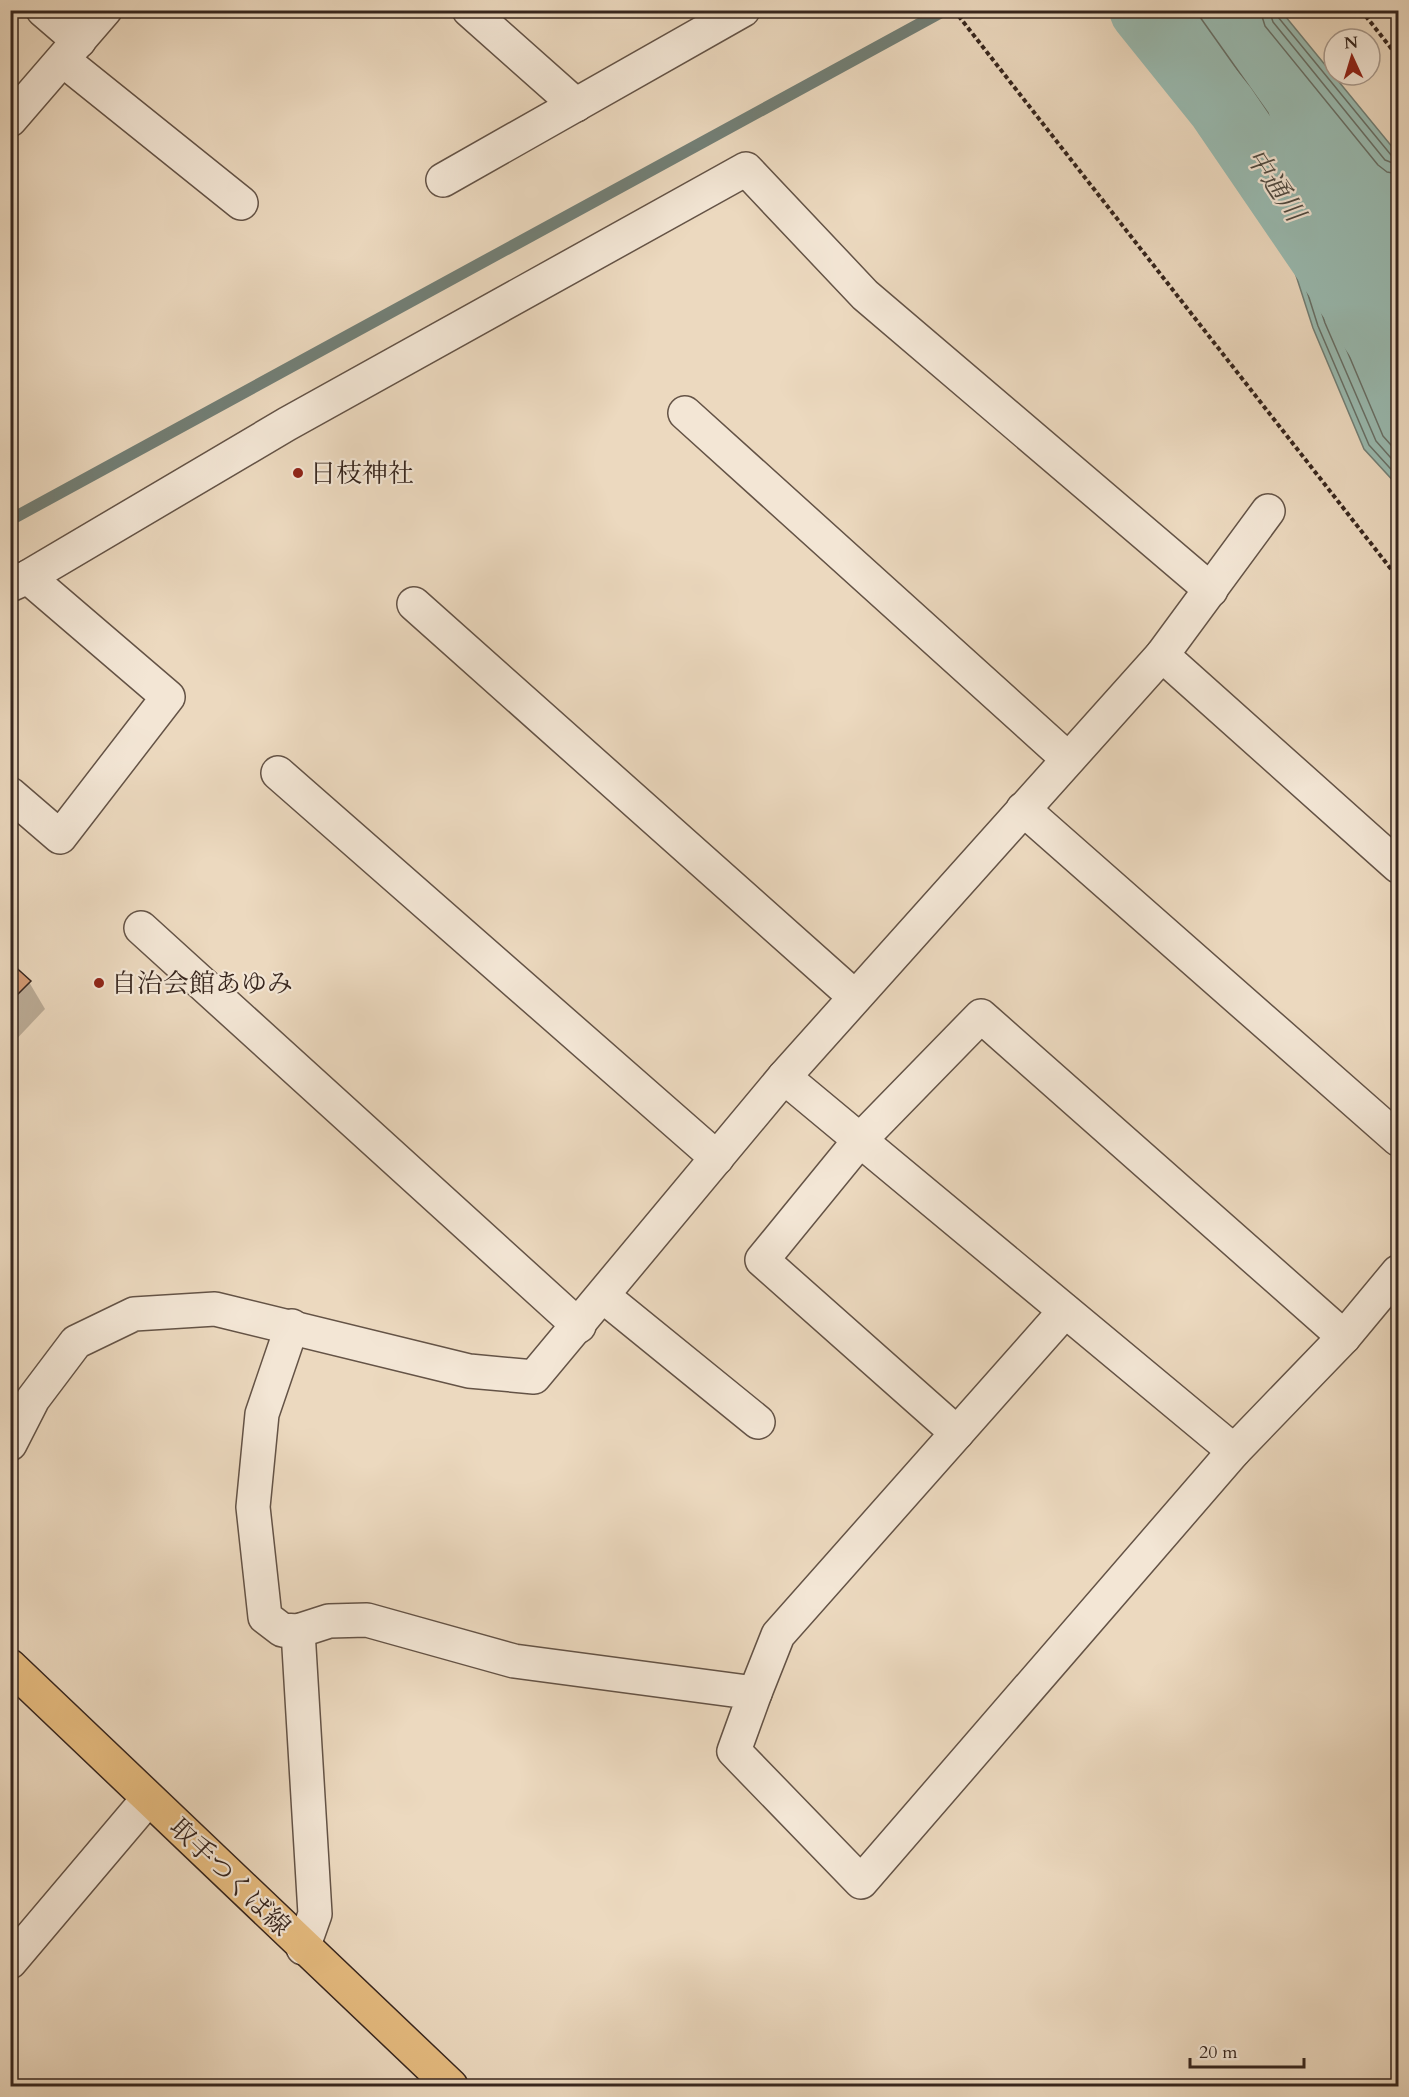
<svg xmlns="http://www.w3.org/2000/svg" width="1409" height="2097" font-family="Cardo,'Noto Serif JP',serif">
	<style>
		.water { fill: #99bab0; stroke: #727f76; stroke-width: 1.5 }
		.shadow { fill: #0003 }
		.lines { fill: none; stroke-linecap: round; stroke-linejoin: round }
		.shore { stroke: #687067; stroke-width: 1.5 }
		.stream { stroke: #727f76; stroke-width: 12 }
		.river { stroke: #99bab0; stroke-width: 69 }
		.building { fill: #d39b75; stroke: #37261e; stroke-width: 1.5 }
		.minor-casing { stroke: #645346; stroke-width: 36 }
		.major-casing { stroke: #37261e; stroke-width: 36 }
		.path { stroke: #37261e; stroke-width: 4; stroke-dasharray: 4.5 3; stroke-linecap: butt }
		.minor { stroke: #f3e6d5; stroke-width: 33 }
		.major { stroke: #e6bc80; stroke-width: 33 }
		.poi-dot { fill: #8f2418; stroke: #f3e6d5; stroke-width: 2 }
		.labels { text-anchor: middle; dominant-baseline: central; stroke-width: 4.5; stroke-linejoin: round; paint-order: stroke }
		.poi-label { font-size: 26px; fill: #37261e; stroke: #f3e6d5; text-anchor: start }
		.street-label { font-size: 26px; fill: #37261e; stroke: #f3e6d5 }
		.water-label { font-size: 27px; font-style: italic; fill: #504b42; stroke: #f3e6d5 }
	</style>
	<rect width="100%" height="100%" fill="#ecd9bf"/>
	<filter id="stains"><feTurbulence type="fractalNoise" baseFrequency=".00333" numOctaves="4"/><feColorMatrix values="0 0 0 0 .2 0 0 0 0 .09 0 0 0 0 .02 0 0 0 .5 -.17"/></filter>
	<radialGradient id="worn" r=".72"><stop offset=".6" stop-color="#630" stop-opacity="0"/><stop offset="1" stop-color="#630" stop-opacity=".3"/></radialGradient>
	<path class="water" d="M1167 11H1281L1398 154V486L1364 449 1313 328 1247 124Z"/>
	<path class="shadow" d="M10 964 29 982 45 1009 10 1046Z"/>
	<g class="lines">
		<g class="shore">
			<path d="M1175 10 1253 121 1318 326 1369 445 1398 477"/>
			<path d="M1184 10 1259 118 1325 323 1376 441 1398 466"/>
			<path d="M1195 10 1268 113 1334 320 1383 436 1398 453"/>
			<path d="M1260 10 1265 26 1378 165 1387 172 1398 174"/>
			<path d="M1269 10 1273 22 1385 160 1398 165"/>
			<path d="M1277 10 1278 17 1391 155 1398 157"/>
		</g>
		<path class="stream" d="M10 520 945 10"/>
		<path class="river" d="M1144 10 1222 107 1398 365"/>
	</g>
	<path class="building" d="M10 962 31 981 10 1002Z"/>
	<g class="lines">
		<g class="minor-casing">
			<g id="minor">
				<path d="M43 10 79 41"/>
				<path d="M469 10 576 105"/>
				<path d="M63 60 241 203"/>
				<path d="M10 120 105 10"/>
				<path d="M443 180 743 10"/>
				<path d="M685 413 1068 759"/>
				<path d="M10 585 28 577 287 424 746 169 865 295 1211 590"/>
				<path d="M414 604 855 997"/>
				<path d="M1162 655 1398 866"/>
				<path d="M278 773 717 1158"/>
				<path d="M10 794 60 837 168 697 28 577"/>
				<path d="M1023 809 1398 1139"/>
				<path d="M141 928 579 1326"/>
				<path d="M784 1077 1234 1451"/>
				<path d="M603 1296 758 1422"/>
				<path d="M292 1326 262 1414 253 1507 265 1617 282 1630 298 1631 329 1621 367 1620 514 1661 755 1693 734 1751 861 1882 1234 1451 1344 1337 1398 1272"/>
				<path d="M957 1433 762 1260 860 1140 981 1016 1344 1337"/>
				<path d="M10 1444 33 1399 76 1342 134 1314 215 1309 469 1371 534 1377 784 1077 1162 655 1268 511"/>
				<path d="M298 1631 315 1914 303 1948"/>
				<path d="M755 1693 778 1635 1065 1311"/>
				<path d="M10 1962 148 1799"/>
			</g>
		</g>
		<g class="major-casing">
			<path id="major" d="M10 1666 451 2086"/>
		</g>
		<g class="path">
			<path d="M954 10 1398 578"/>
			<path d="M1361 10 1398 57"/>
		</g>
		<use href="#minor" class="minor"/>
		<use href="#major" class="major"/>
	</g>
	<g class="poi-dot">
		<circle cx="298" cy="473" r="6"/>
		<circle cx="99" cy="983" r="6"/>
	</g>
	<g class="labels">
		<g class="poi-label">
			<text x="310" y="473">日枝神社</text>
			<text x="111" y="983">自治会館あゆみ</text>
		</g>
		<g class="street-label">
			<text transform="translate(230 1877) rotate(44)">取手つくば線</text>
		</g>
		<g class="water-label">
			<text transform="translate(1275 185) rotate(56)">中通川</text>
		</g>
	</g>
	<rect width="1409" height="2097" fill="none" stroke="#ecd9bf" stroke-width="36"/>
	<rect x="12" y="12" width="1385" height="2073" fill="none" stroke="#37261e" stroke-width="3"/>
	<rect x="18" y="18" width="1373" height="2061" fill="none" stroke="#37261e" stroke-width="1.5"/>
	<g transform="translate(1352 57) rotate(356)"><circle r="28" fill="#f3e6d5" stroke="#a8998c" stroke-width="1.5"/>
	<path d="M0-4.5L10 22L0 15L-10 22Z" fill="#8f2418"/>
	<text y="-9" font-size="16" font-weight="bold" text-anchor="middle" fill="#37261e">N</text>
	</g>
	<path d="M1190 2058v9h114v-9" fill="none" stroke="#37261e" stroke-width="3"/>
	<text x="1199" y="2058" font-size="18" fill="#37261e" stroke="#f3e6d5" stroke-width="4.5" paint-order="stroke">20 m</text>
	<rect width="100%" height="100%" filter="url(#stains)"/>
	<rect width="100%" height="100%" fill="url(#worn)"/>
</svg>
